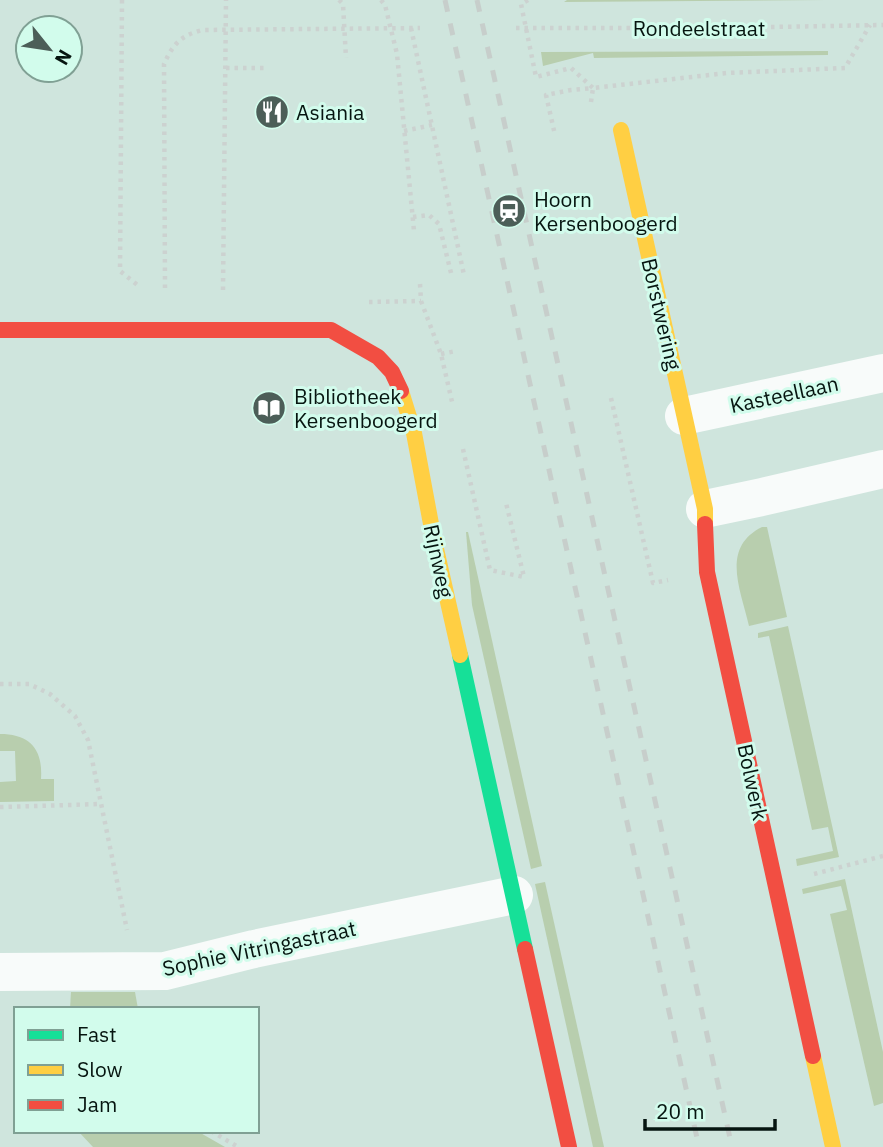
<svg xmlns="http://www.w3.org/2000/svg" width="883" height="1147" font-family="'IBM Plex Sans',sans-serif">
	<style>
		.green { fill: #b8ceae }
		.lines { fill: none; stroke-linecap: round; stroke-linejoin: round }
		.path { stroke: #ccd2d0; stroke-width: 4.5; stroke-dasharray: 3.5 5; stroke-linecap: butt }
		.street { stroke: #f8fbfa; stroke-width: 38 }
		.fast { stroke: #16e098; stroke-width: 16 }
		.slow { stroke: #ffcf43; stroke-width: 16 }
		.jam { stroke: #f24e42; stroke-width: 16 }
		.rail { stroke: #c7cecb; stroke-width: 5; stroke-dasharray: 12 12; stroke-linecap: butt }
		.labels { text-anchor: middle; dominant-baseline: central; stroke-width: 6; stroke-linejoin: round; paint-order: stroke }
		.street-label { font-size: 21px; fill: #061510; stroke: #d2fcec }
		.poi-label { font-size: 21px; fill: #061510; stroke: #d2fcec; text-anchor: start }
	</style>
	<rect width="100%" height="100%" fill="#cfe5dd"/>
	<g class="green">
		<path d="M567 0H827L564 2Z"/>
		<path d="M828 51V55L594 58 593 53 543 66 541 52Z"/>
		<path d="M762 527H767L787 617 749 626C741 590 720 548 762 527Z"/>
		<path d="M466 532H468L542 866 531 869 472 605Z"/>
		<path d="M788 626 839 857 797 866 796 859 833 851 828 827 812 830 769 636 758 638V633Z"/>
		<path d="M0 734C30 734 43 749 41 779H54V801L0 802V782L16 781 15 751H0Z"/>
		<path d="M845 879 883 1052V1103L874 1106 830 914 847 910 841 886 803 894 802 889Z"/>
		<path d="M545 882 604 1147H593L535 884Z"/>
		<path d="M71 992H135L138 1009H70Z"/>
		<path d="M78 1131H197L225 1147H93Z"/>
	</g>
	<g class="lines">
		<g class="path">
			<path d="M122 0 120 271 140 287"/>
			<path d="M339 0 343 4 346 58"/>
			<path d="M381 0 385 5 397 54 414 231"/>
			<path d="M528 0 521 4 536 77 571 68 593 88 571 90 546 95 555 135"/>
			<path d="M411 28 464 275"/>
			<path d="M516 28H716L883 25"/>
			<path d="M226 68H264"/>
			<path d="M591 102 593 88 727 73 845 68 870 25"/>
			<path d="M404 131 432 125"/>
			<path d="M413 217 429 215 439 224 452 277"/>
			<path d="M420 284 421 301 441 354 453 406"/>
			<path d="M165 288 164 64C173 44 181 35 203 30L420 28"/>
			<path d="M223 290 226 0"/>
			<path d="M369 302 421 301"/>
			<path d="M441 354 456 351"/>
			<path d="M611 398 653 583 668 580"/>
			<path d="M463 449 490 570 524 577 506 503"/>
			<path d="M0 684H29L50 694 75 716 88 740 127 930"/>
			<path d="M0 807 101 804"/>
			<path d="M814 874 883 856"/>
			<path d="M211 1131 238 1147"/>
		</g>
		<g class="street">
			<path d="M684 416 883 373"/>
			<path d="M705 509 762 497 883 469"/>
			<path d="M0 972 165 971 254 949 514 895"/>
		</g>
		<path class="fast" d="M460 655 525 949"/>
		<g class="slow">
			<path d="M621 130 705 509V524"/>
			<path d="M401 391 414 433 434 540 460 655"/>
			<path d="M813 1056 833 1147"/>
		</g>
		<g class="jam">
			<path d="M0 330H331L378 357 392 372 401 391"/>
			<path d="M705 524 707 572 813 1056"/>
			<path d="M525 949 569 1147"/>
		</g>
		<g class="rail">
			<path d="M445 0 699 1147"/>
			<path d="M477 0 732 1147"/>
		</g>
	</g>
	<defs>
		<g id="restaurant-disc" transform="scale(1.75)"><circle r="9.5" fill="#4c5e58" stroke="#d2fcec"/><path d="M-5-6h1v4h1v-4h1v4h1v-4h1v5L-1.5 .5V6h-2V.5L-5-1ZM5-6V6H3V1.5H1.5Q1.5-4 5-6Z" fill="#fff"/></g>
		<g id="station-disc" transform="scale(1.75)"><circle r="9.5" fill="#4c5e58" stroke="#d2fcec"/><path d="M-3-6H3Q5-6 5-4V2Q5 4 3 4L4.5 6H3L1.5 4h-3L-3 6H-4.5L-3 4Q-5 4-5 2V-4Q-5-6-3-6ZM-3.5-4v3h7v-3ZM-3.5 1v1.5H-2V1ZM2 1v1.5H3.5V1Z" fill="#fff"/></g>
		<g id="library-disc" transform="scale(1.75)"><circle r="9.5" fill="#4c5e58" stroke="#d2fcec"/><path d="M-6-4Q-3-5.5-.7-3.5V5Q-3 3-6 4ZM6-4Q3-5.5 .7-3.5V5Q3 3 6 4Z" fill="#fff"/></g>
	</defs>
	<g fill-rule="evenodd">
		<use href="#restaurant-disc" x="272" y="112"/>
		<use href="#station-disc" x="509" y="211"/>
		<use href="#library-disc" x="269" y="408"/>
	</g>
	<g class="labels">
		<g class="street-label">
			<text x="699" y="28">Rondeelstraat</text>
			<text transform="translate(662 314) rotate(77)">Borstwering</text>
			<text transform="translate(784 394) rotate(-12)">Kasteellaan</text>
			<text transform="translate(439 561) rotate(78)">Rijnweg</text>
			<text transform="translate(753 782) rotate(78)">Bolwerk</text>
			<text transform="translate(259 948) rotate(-12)">Sophie Vitringastraat</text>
		</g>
		<g class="poi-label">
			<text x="296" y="112">Asiania</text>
			<text x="534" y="199">Hoorn<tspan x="534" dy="24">Kersenboogerd</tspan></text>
			<text x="294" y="396">Bibliotheek<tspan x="294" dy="24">Kersenboogerd</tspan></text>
		</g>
	</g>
	<rect x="14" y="1007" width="245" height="126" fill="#d2fcec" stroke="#80a094" stroke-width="2"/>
	<rect x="28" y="1030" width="35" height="10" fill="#16e098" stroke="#80a094" stroke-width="2"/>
	<text x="77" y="1042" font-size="21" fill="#061510">Fast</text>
	<rect x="28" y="1065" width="35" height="10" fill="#ffcf43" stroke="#80a094" stroke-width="2"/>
	<text x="77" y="1077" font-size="21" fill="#061510">Slow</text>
	<rect x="28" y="1100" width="35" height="10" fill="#f24e42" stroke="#80a094" stroke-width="2"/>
	<text x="77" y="1112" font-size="21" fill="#061510">Jam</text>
	<g transform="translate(49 49) rotate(120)"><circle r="33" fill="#d2fcec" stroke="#80a094" stroke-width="2"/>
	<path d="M0-5L12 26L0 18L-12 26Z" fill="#4c5e58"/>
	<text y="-10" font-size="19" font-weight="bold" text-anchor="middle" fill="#061510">N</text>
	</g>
	<path d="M645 1119v10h130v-10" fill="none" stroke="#061510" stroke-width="3.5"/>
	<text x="656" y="1119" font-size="21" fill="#061510" stroke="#d2fcec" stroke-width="5" paint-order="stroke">20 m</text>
</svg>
